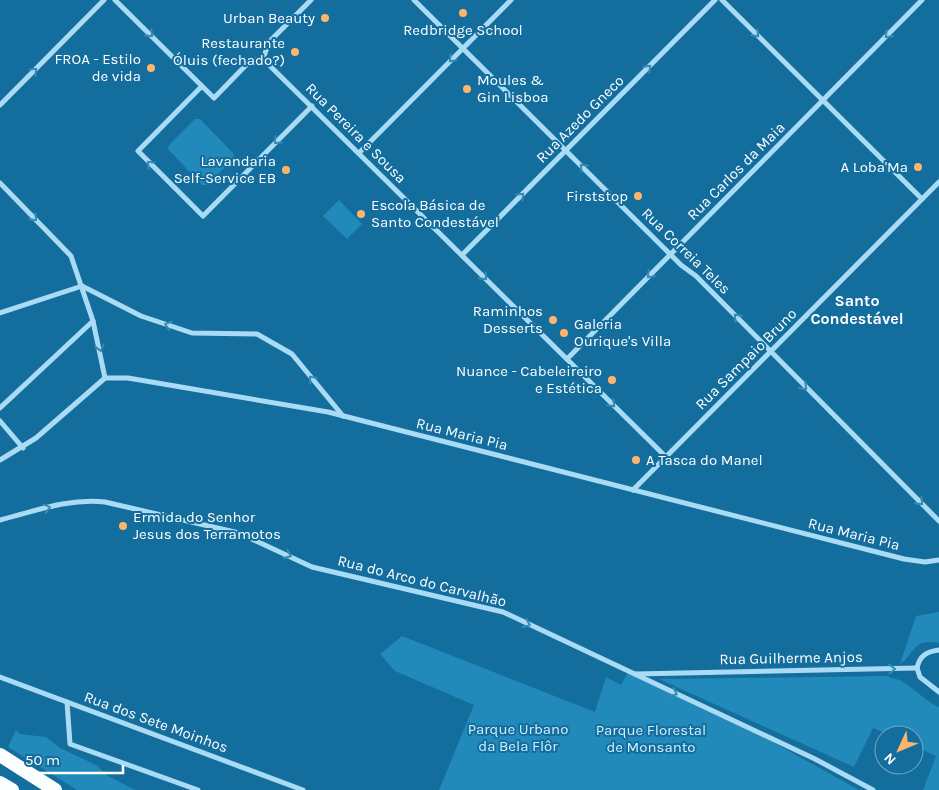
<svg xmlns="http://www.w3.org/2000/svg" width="939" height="790" font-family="Karla,sans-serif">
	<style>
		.green { fill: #2289bb }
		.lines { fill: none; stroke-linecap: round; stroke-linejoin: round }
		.minor { stroke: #a9dcf4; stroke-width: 5 }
		.trunk { stroke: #fafeff; stroke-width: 14 }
		.oneway { stroke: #388ab4 }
		.poi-dot { fill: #ffb46c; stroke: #136e9e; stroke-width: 2 }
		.labels { text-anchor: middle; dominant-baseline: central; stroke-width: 4; stroke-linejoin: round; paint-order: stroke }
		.poi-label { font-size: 15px; fill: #fff; stroke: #136e9e; text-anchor: end }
		.street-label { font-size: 15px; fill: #fff; stroke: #136e9e }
		.park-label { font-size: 15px; fill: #d2effe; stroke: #136e9e }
		.neighbourhood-label { font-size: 16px; font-weight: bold; fill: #fff; stroke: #136e9e }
	</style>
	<rect width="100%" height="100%" fill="#136e9e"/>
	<g class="green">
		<path d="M195 119H200L233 153 234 158 207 185H202L168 149 169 145Z"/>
		<path d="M339 200 362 224 347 239 323 216Z"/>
		<path d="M939 612V643C912 638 917 652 900 664L916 616Z"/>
		<path d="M402 636 595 712 606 677 621 685 629 670 771 741 859 790H439L474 705 395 671 380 654Z"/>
		<path d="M889 676 890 678C906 678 922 700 939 707V790H923L936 756 914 746V735H890L873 728 854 767 659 679Z"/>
		<path d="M16 730 20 734 46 737 60 748 96 765 108 776 135 790H77L8 747Z"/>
	</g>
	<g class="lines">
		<g class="minor">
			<path d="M115 0 214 98 250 61 263 59"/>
			<path d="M414 0 681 265 696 276 939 521"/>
			<path d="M722 0 922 199"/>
			<path d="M263 59 666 457"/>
			<path d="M263 59 269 42 311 0"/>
			<path d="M202 86 138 151 203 216 312 106"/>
			<path d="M0 105 104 0"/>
			<path d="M359 153 511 0"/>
			<path d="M0 183 71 256 93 321 105 378"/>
			<path d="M462 255 715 0"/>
			<path d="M82 286 141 316 192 333 257 334 292 354 343 416"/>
			<path d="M0 313 82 286"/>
			<path d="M567 359 922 0"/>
			<path d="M0 408 93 321"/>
			<path d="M0 421 23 448"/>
			<path d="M0 460 36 438 105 378H128L328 412 904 559 925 562 939 560"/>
			<path d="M633 490 939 182"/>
			<path d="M0 520C35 511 69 498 105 502L239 533 312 567 329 571 503 612 815 759 873 790"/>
			<path d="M917 668 920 677 939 692"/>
			<path d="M917 668C920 655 926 652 939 650"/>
			<path d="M635 674 917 668"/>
			<path d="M0 677 303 790"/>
			<path d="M67 702 70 744 198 790"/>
		</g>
		<g class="trunk">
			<path d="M0 755 55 790"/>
			<path d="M0 783 12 790"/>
		</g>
	</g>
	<defs><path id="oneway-chevron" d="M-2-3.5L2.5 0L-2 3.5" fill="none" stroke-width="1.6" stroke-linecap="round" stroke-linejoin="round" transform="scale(1.25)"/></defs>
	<g class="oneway">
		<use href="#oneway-chevron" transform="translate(150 34) rotate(45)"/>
		<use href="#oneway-chevron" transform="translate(756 34) rotate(45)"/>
		<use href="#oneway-chevron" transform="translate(888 35) rotate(135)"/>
		<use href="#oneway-chevron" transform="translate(452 59) rotate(135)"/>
		<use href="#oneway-chevron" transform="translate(648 68) rotate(-45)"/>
		<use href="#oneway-chevron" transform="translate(34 71) rotate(-45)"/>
		<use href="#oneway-chevron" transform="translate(277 141) rotate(135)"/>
		<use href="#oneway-chevron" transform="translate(150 164) rotate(-135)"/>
		<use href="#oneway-chevron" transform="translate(583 167) rotate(-135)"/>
		<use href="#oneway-chevron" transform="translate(521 196) rotate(-45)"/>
		<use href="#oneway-chevron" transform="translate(34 218) rotate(46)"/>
		<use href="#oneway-chevron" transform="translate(650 275) rotate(135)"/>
		<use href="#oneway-chevron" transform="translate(484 277) rotate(45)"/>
		<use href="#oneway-chevron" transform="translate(737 317) rotate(-135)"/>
		<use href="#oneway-chevron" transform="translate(168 325) rotate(-162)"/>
		<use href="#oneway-chevron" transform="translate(100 348) rotate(76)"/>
		<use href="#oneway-chevron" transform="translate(312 379) rotate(-130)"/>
		<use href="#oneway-chevron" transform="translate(804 387) rotate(45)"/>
		<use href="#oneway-chevron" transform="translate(612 404) rotate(45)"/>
		<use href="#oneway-chevron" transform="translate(920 502) rotate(45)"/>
		<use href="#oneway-chevron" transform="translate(47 508) rotate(-15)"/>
		<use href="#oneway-chevron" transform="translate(288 555) rotate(25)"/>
		<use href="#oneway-chevron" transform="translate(527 624) rotate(25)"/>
		<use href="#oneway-chevron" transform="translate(892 669) rotate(-1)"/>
		<use href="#oneway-chevron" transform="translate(674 693) rotate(25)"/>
	</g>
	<g class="poi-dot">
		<circle cx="463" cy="13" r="5"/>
		<circle cx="325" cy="18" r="5"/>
		<circle cx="295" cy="52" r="5"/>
		<circle cx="151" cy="68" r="5"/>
		<circle cx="467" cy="89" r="5"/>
		<circle cx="918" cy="167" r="5"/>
		<circle cx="286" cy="170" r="5"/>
		<circle cx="638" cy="196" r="5"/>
		<circle cx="361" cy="214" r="5"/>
		<circle cx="553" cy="320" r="5"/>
		<circle cx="564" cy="333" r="5"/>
		<circle cx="612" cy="380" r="5"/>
		<circle cx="636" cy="460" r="5"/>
		<circle cx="123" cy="526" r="5"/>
	</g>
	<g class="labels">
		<g class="poi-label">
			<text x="315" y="18">Urban Beauty</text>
			<text x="463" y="30" text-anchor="middle">Redbridge School</text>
			<text x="285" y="43">Restaurante<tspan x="285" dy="17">Óluis (fechado?)</tspan></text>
			<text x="141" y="59">FROA - Estilo<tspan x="141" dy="17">de vida</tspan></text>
			<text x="477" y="80" text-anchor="start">Moules &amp;<tspan x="477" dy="17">Gin Lisboa</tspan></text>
			<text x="276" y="161">Lavandaria<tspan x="276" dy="17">Self-Service EB</tspan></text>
			<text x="908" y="167">A Loba'Ma</text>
			<text x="628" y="196">Firststop</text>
			<text x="371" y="205" text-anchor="start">Escola Básica de<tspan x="371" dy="17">Santo Condestável</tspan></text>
			<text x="543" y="311">Raminhos<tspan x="543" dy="17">Desserts</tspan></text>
			<text x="574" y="324" text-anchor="start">Galeria<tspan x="574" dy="17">Ourique's Villa</tspan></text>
			<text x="602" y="371">Nuance - Cabeleireiro<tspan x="602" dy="17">e Estética</tspan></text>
			<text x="646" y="460" text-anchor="start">A Tasca do Manel</text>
			<text x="133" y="517" text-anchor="start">Ermida do Senhor<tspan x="133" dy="17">Jesus dos Terramotos</tspan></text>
		</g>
		<g class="street-label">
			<text transform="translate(580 119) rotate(-45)">Rua Azedo Gneco</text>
			<text transform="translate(356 133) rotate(45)">Rua Pereira e Sousa</text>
			<text transform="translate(736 171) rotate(-45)">Rua Carlos da Maia</text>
			<text transform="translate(686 251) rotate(44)">Rua Correia Teles</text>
			<text transform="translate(746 359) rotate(-45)">Rua Sampaio Bruno</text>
			<text transform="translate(462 434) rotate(14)">Rua Maria Pia</text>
			<text transform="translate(854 534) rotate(14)">Rua Maria Pia</text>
			<text transform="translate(422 581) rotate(14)">Rua do Arco do Carvalhão</text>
			<text transform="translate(791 658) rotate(-1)">Rua Guilherme Anjos</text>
			<text transform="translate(156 722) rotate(20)">Rua dos Sete Moinhos</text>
		</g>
		<g class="park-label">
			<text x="518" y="729">Parque Urbano<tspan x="518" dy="17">da Bela Flôr</tspan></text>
			<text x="651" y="730">Parque Florestal<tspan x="651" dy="17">de Monsanto</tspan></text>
		</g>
		<g class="neighbourhood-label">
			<text x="857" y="300">Santo<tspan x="857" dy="18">Condestável</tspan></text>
		</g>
	</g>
	<g transform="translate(899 750) rotate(226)"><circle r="24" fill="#136e9e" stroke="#71a8c5"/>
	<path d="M0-4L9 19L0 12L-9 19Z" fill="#ffb46c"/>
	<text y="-8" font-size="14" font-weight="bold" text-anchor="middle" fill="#ffffff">N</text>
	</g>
	<path d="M18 765v8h105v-8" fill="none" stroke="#ffffff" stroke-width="2.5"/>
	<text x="25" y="765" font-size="15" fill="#ffffff" stroke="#136e9e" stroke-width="4" paint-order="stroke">50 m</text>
</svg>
